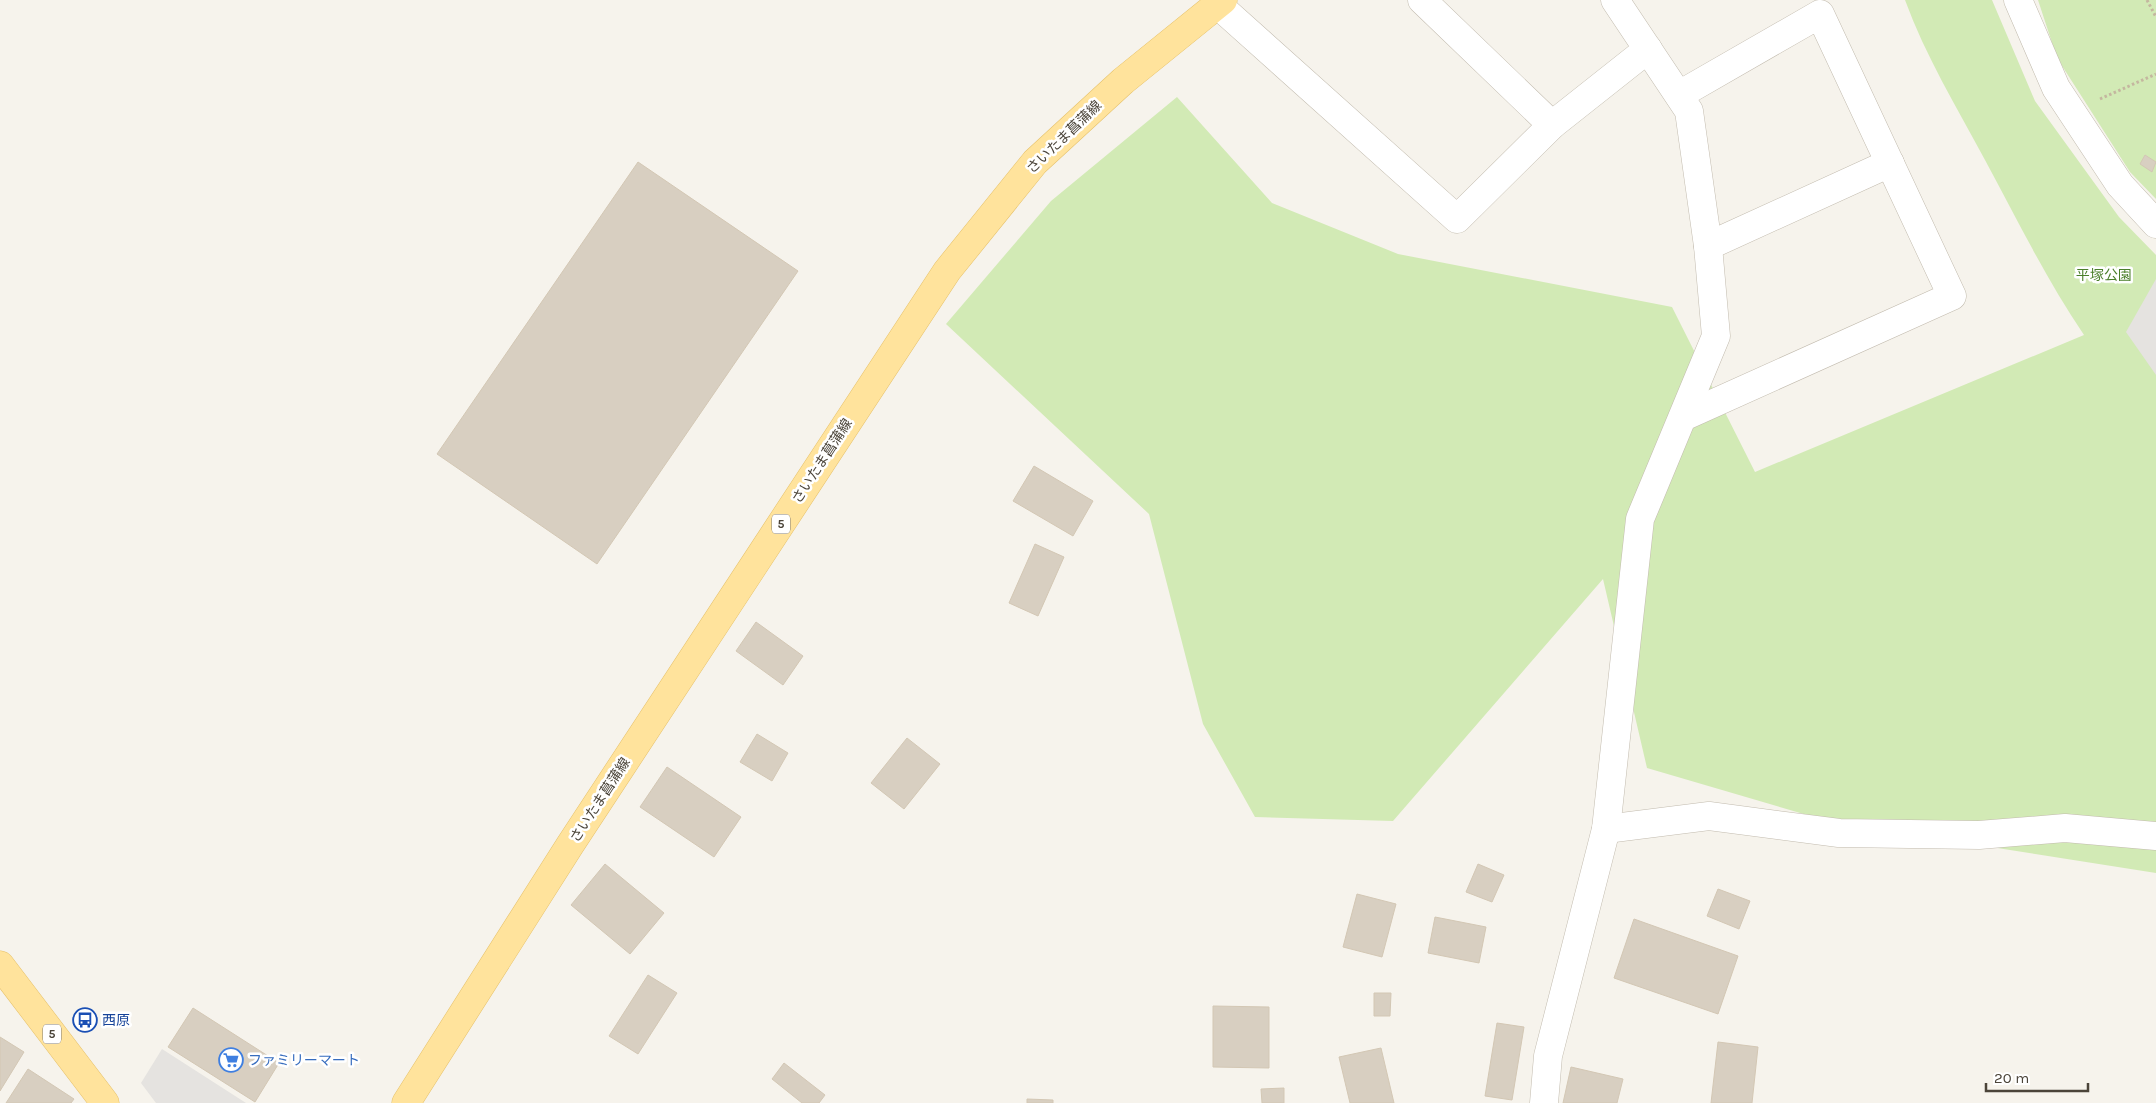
<svg xmlns="http://www.w3.org/2000/svg" width="2156" height="1103" font-family="Karla,'Noto Sans JP',sans-serif">
	<style>
		.green { fill: #d2eab5 }
		.parking { fill: #e5e3e0 }
		.building { fill: #d8cfc1; stroke: #d3c7b4 }
		.lines { fill: none; stroke-linecap: round; stroke-linejoin: round }
		.minor-casing { stroke: #c2bbae; stroke-width: 29 }
		.primary-casing { stroke: #e6c16a; stroke-width: 29 }
		.path { stroke: #c4b79f; stroke-width: 3; stroke-dasharray: 2.5 2.5; stroke-linecap: butt }
		.minor { stroke: #fff; stroke-width: 28 }
		.primary { stroke: #ffe39c; stroke-width: 28 }
		.labels { text-anchor: middle; dominant-baseline: central; stroke-width: 5; stroke-linejoin: round; paint-order: stroke }
		.shield { fill: #fff; stroke: #817c74; stroke-width: 1 }
		.shield-label { font-size: 12px; font-weight: bold; fill: #4b4439 }
		.street-label { font-size: 14px; fill: #4b4439; stroke: #fff }
		.park-label { font-size: 14px; fill: #4a7f2a; stroke: #fff }
		.transit-label { font-size: 14px; fill: #164399; stroke: #fff; text-anchor: start }
		.shop-label { font-size: 14px; fill: #366cbe; stroke: #fff; text-anchor: start }
	</style>
	<rect width="100%" height="100%" fill="#f6f3ec"/>
	<g class="green">
		<path d="M1905 0H1992L2035 101 2119 217 2156 255V873L1831 822 1647 768 1603 579 1393 821 1255 817 1203 724 1149 514 946 324 1051 201 1177 97 1272 203 1398 254 1672 307 1755 472 2084 335C2046 279 2017 219 1985 160 1957 108 1925 55 1905 0Z"/>
		<path d="M2038 0H2156V199L2130 172 2057 58Z"/>
	</g>
	<g class="parking">
		<path d="M2156 279V375L2126 332Z"/>
		<path d="M162 1049 246 1103H156L141 1083Z"/>
	</g>
	<g class="building">
		<path d="M2145 155 2156 162 2152 172 2140 164Z"/>
		<path d="M638 162 798 271 597 564 437 454Z"/>
		<path d="M1034 466 1093 501 1073 536 1013 501Z"/>
		<path d="M1035 544 1064 557 1038 616 1009 603Z"/>
		<path d="M756 622 803 656 783 685 736 651Z"/>
		<path d="M757 734 788 753 772 781 740 762Z"/>
		<path d="M907 738 940 764 904 809 871 783Z"/>
		<path d="M667 767 741 817 714 857 640 807Z"/>
		<path d="M605 864 664 913 630 954 571 905Z"/>
		<path d="M1478 864 1504 875 1492 902 1466 892Z"/>
		<path d="M1718 889 1750 901 1739 929 1707 916Z"/>
		<path d="M1357 894 1396 904 1382 957 1343 947Z"/>
		<path d="M1435 917 1486 927 1479 963 1428 953Z"/>
		<path d="M1634 919 1738 956 1718 1014 1614 978Z"/>
		<path d="M648 975 677 993 638 1054 609 1036Z"/>
		<path d="M1374 993H1391L1390 1016H1374Z"/>
		<path d="M1213 1006 1269 1007V1068L1213 1067Z"/>
		<path d="M193 1008 279 1063 255 1102 168 1047Z"/>
		<path d="M1497 1023 1524 1027 1512 1100 1485 1096Z"/>
		<path d="M0 1037 24 1052 0 1091Z"/>
		<path d="M1718 1042 1758 1047 1752 1103H1711Z"/>
		<path d="M1381 1048 1394 1103H1350L1339 1057Z"/>
		<path d="M784 1063 825 1095 819 1103H802L772 1079Z"/>
		<path d="M1571 1067 1623 1079 1617 1103H1563Z"/>
		<path d="M28 1069 74 1099 71 1103H6Z"/>
		<path d="M1284 1088V1103H1262L1261 1089Z"/>
		<path d="M1027 1099 1053 1100V1103H1027Z"/>
	</g>
	<g class="lines">
		<g class="minor-casing">
			<g id="minor">
				<path d="M1422 0 1552 125"/>
				<path d="M2018 0 2056 88 2120 185 2156 224"/>
				<path d="M1217 4 1457 219 1552 125 1648 49"/>
				<path d="M1679 95 1820 14 1952 296 1683 417"/>
				<path d="M1708 246 1890 163"/>
				<path d="M1606 829 1709 816 1839 833 1979 835 2065 828 2156 836"/>
				<path d="M1544 1103 1548 1056 1606 829 1640 519 1716 336 1708 246 1689 111 1615 0"/>
			</g>
		</g>
		<g class="primary-casing">
			<g id="primary">
				<path d="M0 965 105 1103"/>
				<path d="M406 1103 570 845 947 271 1035 162 1123 81 1223 0"/>
			</g>
		</g>
		<g class="path">
			<path d="M2147 0 2156 17"/>
			<path d="M2100 99 2156 74"/>
		</g>
		<use href="#minor" class="minor"/>
		<use href="#primary" class="primary"/>
	</g>
	<defs>
		<g id="bus-ring" transform="scale(1.25)"><circle r="9.5" fill="#fff" stroke="#1a4fb4" stroke-width="1.5"/><path d="M-5-6H5V4H4V6H2V4H-2V6H-4V4H-5ZM-3.5-4V0h7V-4ZM-3.5 1.2v1.5H-2V1.2ZM2 1.2v1.5H3.5V1.2Z" fill="#1a4fb4"/></g>
		<g id="supermarket-ring" transform="scale(1.25)"><circle r="9.5" fill="#fff" stroke="#3f7fe0" stroke-width="1.5"/><path d="M-6-5.5h2.5l.6 2H6L4.5 2H-2.5L-4.4-4H-6ZM-1.5 3.2a1.3 1.3 0 1 0 .1 0ZM3 3.2a1.3 1.3 0 1 0 .1 0Z" fill="#3f7fe0"/></g>
	</defs>
	<g fill-rule="evenodd">
		<use href="#bus-ring" x="85" y="1020"/>
		<use href="#supermarket-ring" x="231" y="1060"/>
	</g>
	<g class="labels">
		<g class="shield">
			<rect x="772" y="514.5" width="18" height="19" rx="4"/>
			<rect x="43" y="1024.5" width="18" height="19" rx="4"/>
		</g>
		<g class="shield-label">
			<text x="781" y="524">5</text>
			<text x="52" y="1034">5</text>
		</g>
		<g class="street-label">
			<text transform="translate(1064 137) rotate(-44)">さいたま菖蒲線</text>
			<text transform="translate(822 461) rotate(-57)">さいたま菖蒲線</text>
			<text transform="translate(600 800) rotate(-57)">さいたま菖蒲線</text>
		</g>
		<g class="park-label">
			<text x="2104" y="275">平塚公園</text>
		</g>
		<g class="transit-label">
			<text x="102" y="1020">西原</text>
		</g>
		<g class="shop-label">
			<text x="248" y="1060">ファミリーマート</text>
		</g>
	</g>
	<path d="M1986 1083v8h102v-8" fill="none" stroke="#4b4439" stroke-width="2.5"/>
	<text x="1994" y="1083" font-size="15" fill="#4b4439" stroke="#ffffff" stroke-width="4" paint-order="stroke">20 m</text>
</svg>
